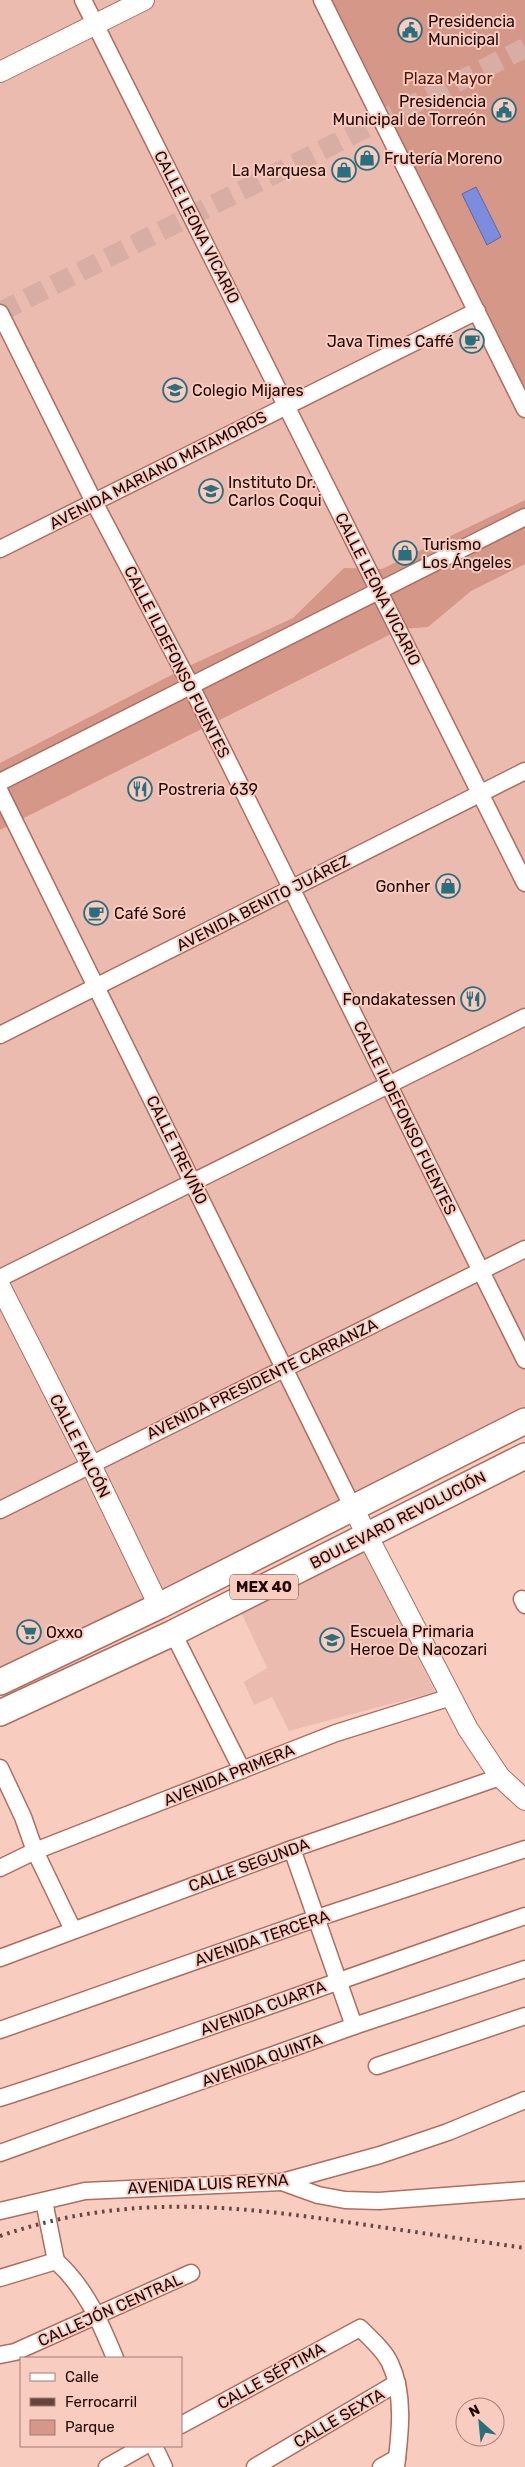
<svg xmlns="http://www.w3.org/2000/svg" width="525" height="2467" font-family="Rubik,sans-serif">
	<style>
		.built { fill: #ecbbb0 }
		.green { fill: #d49788 }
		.water { fill: #7c8cde; stroke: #60649c }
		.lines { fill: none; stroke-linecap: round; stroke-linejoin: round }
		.tertiary-tunnel { stroke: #d8aea4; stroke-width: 20; stroke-dasharray: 20 10; stroke-linecap: butt }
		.minor-casing { stroke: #b06d5d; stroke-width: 19 }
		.tertiary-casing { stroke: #b06d5d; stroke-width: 22 }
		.primary-casing { stroke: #b06d5d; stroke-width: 28 }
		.minor { stroke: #fff; stroke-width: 16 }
		.tertiary { stroke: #fff; stroke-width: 20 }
		.primary { stroke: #fff; stroke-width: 25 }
		.rail { stroke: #65453f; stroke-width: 4; stroke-dasharray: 2.5 5; stroke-linecap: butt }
		.labels { text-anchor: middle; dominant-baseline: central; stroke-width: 4; stroke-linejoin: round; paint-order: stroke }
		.shield { fill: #f9ccc0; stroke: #61423c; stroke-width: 1 }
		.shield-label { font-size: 15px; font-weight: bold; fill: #200703 }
		.poi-label { font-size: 16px; fill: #200703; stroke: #f9ccc0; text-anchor: start }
		.park-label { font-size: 16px; fill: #511608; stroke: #f9ccc0 }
		.street-label { font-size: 16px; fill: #200703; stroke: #f9ccc0 }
	</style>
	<rect width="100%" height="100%" fill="#f9ccc0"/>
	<g class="built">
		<path d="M0 0H525V1427L0 1688Z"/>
		<path d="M366 1549 435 1692 289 1731 272 1697 254 1705 244 1682 267 1668 241 1612Z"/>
	</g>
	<g class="green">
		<path d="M323 0H525V409Z"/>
		<path d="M525 500V564L471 591 428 627 401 629 0 830V763L189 666 293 618 344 568 382 569Z"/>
	</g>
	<path class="water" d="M476 187 501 237 487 245 462 194Z"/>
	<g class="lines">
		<path class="tertiary-tunnel" d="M0 312 525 48"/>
		<g class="minor-casing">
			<g id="minor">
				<path d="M83 0 525 883"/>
				<path d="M322 0 525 409"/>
				<path d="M0 313 94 502 191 686 525 1360"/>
				<path d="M0 549 477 311"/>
				<path d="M0 782 525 517"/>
				<path d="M0 792 353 1508"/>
				<path d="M0 1035 525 771"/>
				<path d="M0 1278 525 1017"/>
				<path d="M0 1510 525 1249"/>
				<path d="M522 1599 525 1605"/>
				<path d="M173 1633 242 1770"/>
				<path d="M0 1768 23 1817 35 1851 73 1930"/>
				<path d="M292 1849 354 2026"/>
				<path d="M0 1868 35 1851 336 1733 451 1697"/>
				<path d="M0 1958 292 1849 500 1777"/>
				<path d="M0 2030 317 1918 525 1849"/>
				<path d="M377 2066 525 2016"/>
				<path d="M0 2098C176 2041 350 1976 525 1916"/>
				<path d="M0 2153 354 2026 525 1969"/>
				<path d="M282 2182 318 2195 345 2200 379 2201 525 2190"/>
				<path d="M44 2201 56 2261"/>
				<path d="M0 2211 85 2191 282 2182 380 2155 448 2132 525 2100"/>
				<path d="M56 2261C86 2288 100 2322 115 2358"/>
				<path d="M0 2278 56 2261"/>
				<path d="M0 2355 15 2352 191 2273"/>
				<path d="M181 2425 360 2328C370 2338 384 2350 390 2363 405 2394 400 2434 396 2467"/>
				<path d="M154 2446 164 2467"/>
				<path d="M107 2467 144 2446"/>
				<path d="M255 2467 397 2383"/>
				<path d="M381 2467 397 2458"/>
			</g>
		</g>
		<g class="tertiary-casing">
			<g id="tertiary">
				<path d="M0 72 144 0"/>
				<path d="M0 1286 91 1465 159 1606"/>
				<path d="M353 1508 468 1729 500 1777 525 1800"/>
			</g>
		</g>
		<g class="primary-casing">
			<g id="primary">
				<path d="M0 1682 159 1606 525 1421"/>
				<path d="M0 1713 173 1633 525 1456"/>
			</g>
		</g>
		<use href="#minor" class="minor"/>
		<use href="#tertiary" class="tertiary"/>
		<use href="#primary" class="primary"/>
		<path class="rail" d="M0 2236C125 2193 232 2205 360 2224 415 2232 470 2240 525 2248"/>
	</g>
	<defs>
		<g id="civic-ring" transform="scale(1.25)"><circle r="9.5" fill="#f9ccc0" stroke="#296f7e" stroke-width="1.5"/><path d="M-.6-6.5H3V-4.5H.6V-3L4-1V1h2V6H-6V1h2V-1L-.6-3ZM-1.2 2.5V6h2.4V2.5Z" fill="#296f7e"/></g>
		<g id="shop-ring" transform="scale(1.25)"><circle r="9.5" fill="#f9ccc0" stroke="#296f7e" stroke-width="1.5"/><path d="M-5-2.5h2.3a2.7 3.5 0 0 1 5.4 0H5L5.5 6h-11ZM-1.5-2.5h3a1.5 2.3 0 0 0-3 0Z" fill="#296f7e"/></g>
		<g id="cafe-ring" transform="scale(1.25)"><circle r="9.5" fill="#f9ccc0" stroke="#296f7e" stroke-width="1.5"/><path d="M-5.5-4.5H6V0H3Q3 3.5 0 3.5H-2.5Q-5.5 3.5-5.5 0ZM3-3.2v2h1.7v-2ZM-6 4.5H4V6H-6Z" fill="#296f7e"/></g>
		<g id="school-ring" transform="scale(1.25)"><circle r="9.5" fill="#f9ccc0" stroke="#296f7e" stroke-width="1.5"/><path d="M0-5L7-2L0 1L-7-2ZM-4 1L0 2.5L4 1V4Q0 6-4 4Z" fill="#296f7e"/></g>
		<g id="university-ring" transform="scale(1.25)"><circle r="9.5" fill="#f9ccc0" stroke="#296f7e" stroke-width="1.5"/><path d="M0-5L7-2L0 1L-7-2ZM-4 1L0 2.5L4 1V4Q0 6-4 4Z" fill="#296f7e"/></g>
		<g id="restaurant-ring" transform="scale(1.25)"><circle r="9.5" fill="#f9ccc0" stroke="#296f7e" stroke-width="1.5"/><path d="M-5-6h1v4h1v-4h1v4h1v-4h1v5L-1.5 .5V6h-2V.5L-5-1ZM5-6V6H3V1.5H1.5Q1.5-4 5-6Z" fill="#296f7e"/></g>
		<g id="supermarket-ring" transform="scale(1.25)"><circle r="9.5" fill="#f9ccc0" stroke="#296f7e" stroke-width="1.5"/><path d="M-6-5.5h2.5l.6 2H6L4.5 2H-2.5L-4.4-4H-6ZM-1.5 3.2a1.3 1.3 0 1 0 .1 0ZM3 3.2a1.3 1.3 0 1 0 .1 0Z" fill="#296f7e"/></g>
	</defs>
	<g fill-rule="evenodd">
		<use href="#civic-ring" x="410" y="30"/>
		<use href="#civic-ring" x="504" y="110"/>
		<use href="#shop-ring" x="367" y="158"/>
		<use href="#shop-ring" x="344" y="170"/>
		<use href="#cafe-ring" x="472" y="341"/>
		<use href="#school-ring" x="175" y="390"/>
		<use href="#university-ring" x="211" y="491"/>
		<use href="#shop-ring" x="405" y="553"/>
		<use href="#restaurant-ring" x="140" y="789"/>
		<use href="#shop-ring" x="448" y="886"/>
		<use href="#cafe-ring" x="96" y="913"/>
		<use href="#restaurant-ring" x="473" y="999"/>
		<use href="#supermarket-ring" x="29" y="1632"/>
		<use href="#school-ring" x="332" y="1640"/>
	</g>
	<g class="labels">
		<rect class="shield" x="230" y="1574.5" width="68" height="25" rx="4"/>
		<g class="shield-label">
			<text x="264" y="1587">MEX 40</text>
		</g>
		<g class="poi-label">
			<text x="428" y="21">Presidencia<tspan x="428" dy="18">Municipal</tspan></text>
			<text x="486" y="101" text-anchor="end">Presidencia<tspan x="486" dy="18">Municipal de Torreón</tspan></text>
			<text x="384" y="158">Frutería Moreno</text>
			<text x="326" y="170" text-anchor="end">La Marquesa</text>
			<text x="454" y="341" text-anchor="end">Java Times Caffé</text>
			<text x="192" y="390">Colegio Mijares</text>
			<text x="228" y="482">Instituto Dr.<tspan x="228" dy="18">Carlos Coqui</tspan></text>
			<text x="422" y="544">Turismo<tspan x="422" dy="18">Los Ángeles</tspan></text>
			<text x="158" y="789">Postreria 639</text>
			<text x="430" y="886" text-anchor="end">Gonher</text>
			<text x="114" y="913">Café Soré</text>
			<text x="456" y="999" text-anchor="end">Fondakatessen</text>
			<text x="350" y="1631">Escuela Primaria<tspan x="350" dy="18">Heroe De Nacozari</tspan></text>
			<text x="46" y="1632">Oxxo</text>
		</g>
		<g class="park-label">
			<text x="448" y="78">Plaza Mayor</text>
		</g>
		<g class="street-label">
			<text transform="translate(197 227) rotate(63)">CALLE LEONA VICARIO</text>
			<text transform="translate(158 470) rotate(-27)">AVENIDA MARIANO MATAMOROS</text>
			<text transform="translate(378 589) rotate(63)">CALLE LEONA VICARIO</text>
			<text transform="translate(177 662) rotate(63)">CALLE ILDEFONSO FUENTES</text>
			<text transform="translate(263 903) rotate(-27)">AVENIDA BENITO JUÁREZ</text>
			<text transform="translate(405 1118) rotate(64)">CALLE ILDEFONSO FUENTES</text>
			<text transform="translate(177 1150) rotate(64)">CALLE TREVIÑO</text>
			<text transform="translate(262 1379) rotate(-26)">AVENIDA PRESIDENTE CARRANZA</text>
			<text transform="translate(80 1446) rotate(63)">CALLE FALCÓN</text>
			<text transform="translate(398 1520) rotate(-27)">BOULEVARD REVOLUCIÓN</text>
			<text transform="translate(229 1775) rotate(-22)">AVENIDA PRIMERA</text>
			<text transform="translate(249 1865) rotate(-20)">CALLE SEGUNDA</text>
			<text transform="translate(262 1938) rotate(-19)">AVENIDA TERCERA</text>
			<text transform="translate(263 2008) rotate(-20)">AVENIDA CUARTA</text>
			<text transform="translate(262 2060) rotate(-20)">AVENIDA QUINTA</text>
			<text transform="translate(208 2184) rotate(-3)">AVENIDA LUIS REYNA</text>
			<text transform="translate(110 2310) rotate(-24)">CALLEJÓN CENTRAL</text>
			<text transform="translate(271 2376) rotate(-29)">CALLE SÉPTIMA</text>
			<text transform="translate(339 2418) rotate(-30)">CALLE SEXTA</text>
		</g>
	</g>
	<rect x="20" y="2357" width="162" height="90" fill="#f9ccc0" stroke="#a27d74"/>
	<rect x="30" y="2373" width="25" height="8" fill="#ffffff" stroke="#a27d74"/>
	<text x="65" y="2382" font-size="15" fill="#200703">Calle</text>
	<rect x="30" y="2398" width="25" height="8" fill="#65453f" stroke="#a27d74"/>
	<text x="65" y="2407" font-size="15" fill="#200703">Ferrocarril</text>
	<rect x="30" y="2420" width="25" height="15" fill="#d49788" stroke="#a27d74"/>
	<text x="65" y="2432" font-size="15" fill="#200703">Parque</text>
	<g transform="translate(480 2422) rotate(333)"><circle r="24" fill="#f9ccc0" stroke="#a27d74"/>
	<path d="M0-4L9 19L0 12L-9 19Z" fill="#296f7e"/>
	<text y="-8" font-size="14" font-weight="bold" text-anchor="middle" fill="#200703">N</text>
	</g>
</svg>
